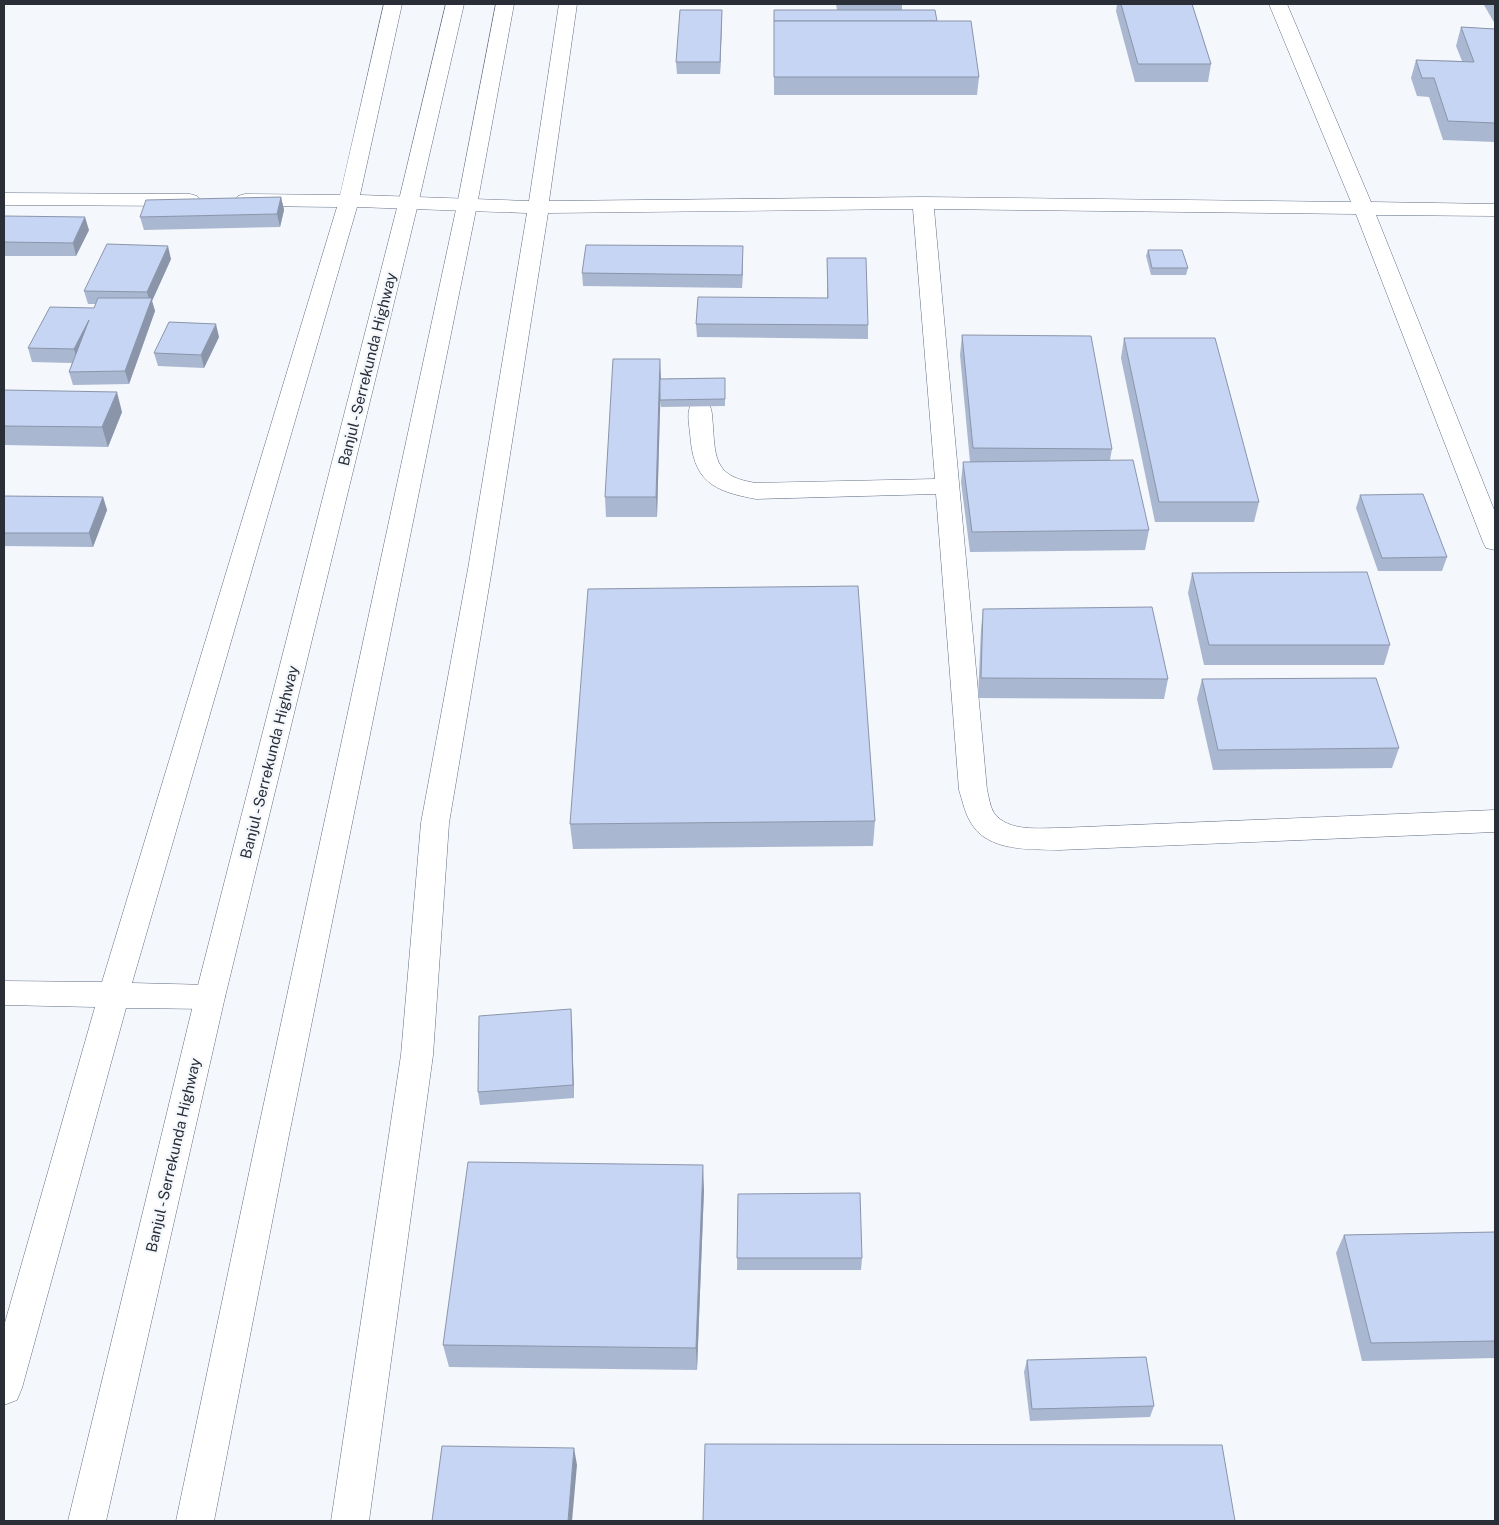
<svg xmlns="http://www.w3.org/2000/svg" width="1499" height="1525" font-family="'Public Sans',sans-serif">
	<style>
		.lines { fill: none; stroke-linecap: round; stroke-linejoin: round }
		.minor-casing { stroke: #626d83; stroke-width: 1 }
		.highway-casing { stroke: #626d83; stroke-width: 1 }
		.minor { fill: #fff; fill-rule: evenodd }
		.highway { fill: #fff; fill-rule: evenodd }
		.wall { fill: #aab7d1 }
		.shaded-wall { fill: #8b95aa }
		.building { fill: #c6d5f3; stroke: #8b95aa }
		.labels { text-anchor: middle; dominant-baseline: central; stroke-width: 4.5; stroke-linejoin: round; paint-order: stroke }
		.street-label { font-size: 15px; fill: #292e37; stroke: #f4f7fc }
	</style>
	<rect width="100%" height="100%" fill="#f4f7fc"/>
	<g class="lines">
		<g class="minor-casing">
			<g id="minor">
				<path d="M384 4H402L360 195 529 201 559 4H577L549 201 923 197 1351 202 1269 4H1287L1371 202 1495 204V216L1376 215 1495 512V550L1486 548 1483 542 1356 214 934 209 987 790C989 797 990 807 994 813 1008 832 1039 828 1059 828L1495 810V832L1059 850C1032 849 991 852 973 826 965 815 963 802 959 790L936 494 756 499C712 491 693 481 690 433 689 424 686 411 692 403L700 401 708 403C713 410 712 418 713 426 715 462 717 477 756 483L935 479 913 209 548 213 492 569 449 823 433 1055 369 1521H331L401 1055 421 823 468 569 527 213 357 207 132 983 210 985 221 988 225 997 221 1006 210 1009 126 1008 22 1388 17 1400 4 1405V1326L95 1007 4 1005V981L102 982 337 207 245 206 238 204 235 200 238 196 245 194 340 195Z"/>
				<path d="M4 193 190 194 197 196 200 200 197 204 190 206 4 205Z"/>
			</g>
		</g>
		<g class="highway-casing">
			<g id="highway">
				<path d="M446 4H464L418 204 225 997 106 1521H68L195 997 398 204Z"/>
				<path d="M496 4H514L477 205 288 1140 214 1521H176L256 1140 457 205Z"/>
			</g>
		</g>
		<use href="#minor" class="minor"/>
		<use href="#highway" class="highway"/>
	</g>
	<g class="wall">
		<path d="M836 4H902V10L937 21 979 77 977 95H774V10H837Z"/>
		<path d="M1117 4H1192L1211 64 1208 82H1135L1116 11Z"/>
		<path d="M1485 4H1495V24L1484 5Z"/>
		<path d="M722 10 720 74H677L676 62Z"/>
		<path d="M1461 27 1495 29V142L1443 140 1429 97 1417 96 1411 78 1416 60 1462 61 1456 46Z"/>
		<path d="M281 197 284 210 280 227 144 230 140 217Z"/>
		<path d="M4 216 89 230 76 256H4Z"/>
		<path d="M1148 250 1188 268 1186 275H1151L1146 256Z"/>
		<path d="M827 258 868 325V339L697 337 696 324 827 298Z"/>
		<path d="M171 259 152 301 155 311 129 384 73 385 69 372 72 363 32 362 28 348 94 308 96 304H88L84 291Z"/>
		<path d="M743 259 742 288 583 286 582 273Z"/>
		<path d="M962 335 1112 449 1110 460 1149 530 1145 550 970 552 961 482 963 462H970L960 355Z"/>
		<path d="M219 337 204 368 158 366 154 353Z"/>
		<path d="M1124 338 1259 502 1254 522H1155L1121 358Z"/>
		<path d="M725 378V406L661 407 660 401 657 517H606L605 497 661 379Z"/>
		<path d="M4 390 122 412 108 447 4 445Z"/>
		<path d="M1360 495 1447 557 1442 571H1378L1356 508Z"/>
		<path d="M4 496 103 497 107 510 93 547 4 546Z"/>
		<path d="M1192 573 1390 645 1384 665H1204L1188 593Z"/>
		<path d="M983 609 1168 679 1164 699 978 698 981 629Z"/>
		<path d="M1202 679 1399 748 1392 768 1213 770 1197 699Z"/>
		<path d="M875 821 873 846 573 849 570 824Z"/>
		<path d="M572 1023 574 1098 480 1105 478 1092Z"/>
		<path d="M704 1189 697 1370 449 1367 443 1345Z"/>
		<path d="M738 1194 862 1258 861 1270H737Z"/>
		<path d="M1495 1232V1358L1362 1361 1336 1253 1344 1235Z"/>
		<path d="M1027 1360 1154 1406 1150 1417 1030 1421 1024 1372Z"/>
	</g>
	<g class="shaded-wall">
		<path d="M722 10V22L720 74V62Z"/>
		<path d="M281 197 284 210 280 227 277 214Z"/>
		<path d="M85 217 89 230 76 256 73 243Z"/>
		<path d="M168 246 171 259 152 301 155 311 129 384 125 371 150 303 147 292Z"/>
		<path d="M743 246V259L742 288V275Z"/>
		<path d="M89 320 78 363 74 349Z"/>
		<path d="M216 324 219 337 204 368 201 355Z"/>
		<path d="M660 359 661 378 657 517 656 497Z"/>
		<path d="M117 392 122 412 108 447 102 427Z"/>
		<path d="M103 497 107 510 93 547 89 533Z"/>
		<path d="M571 1009 572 1023 574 1098 573 1085Z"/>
		<path d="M703 1165 704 1189 697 1370 696 1348Z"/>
		<path d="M574 1448 577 1465 572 1521H568Z"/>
	</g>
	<g class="building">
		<path d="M1121 4H1192L1211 64H1138Z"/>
		<path d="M680 10H722L720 62H676Z"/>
		<path d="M774 10H935L937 21H774Z"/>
		<path d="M774 21H971L979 77H774Z"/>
		<path d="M1461 27 1495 29V123L1448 121 1434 78H1422L1416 60 1474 62Z"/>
		<path d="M281 197 277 214 140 217 146 200Z"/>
		<path d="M4 216 85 217 73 243 4 242Z"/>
		<path d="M107 244 168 246 147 292 84 291Z"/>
		<path d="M586 245 743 246 742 275 582 273Z"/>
		<path d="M1148 250H1182L1188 268H1152Z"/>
		<path d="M827 258H866L868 325 696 324 698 297 828 298Z"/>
		<path d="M98 298H152L125 371 69 372 89 320 74 349 28 348 50 307 94 308Z"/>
		<path d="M169 322 216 324 201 355 154 353Z"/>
		<path d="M962 335 1091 336 1112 449 973 448Z"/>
		<path d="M1124 338H1215L1259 502H1159Z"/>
		<path d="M613 359H660L656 497H605Z"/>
		<path d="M725 378V399L660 400V379Z"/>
		<path d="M4 390 117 392 102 427 4 426Z"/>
		<path d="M1133 460 1149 530 972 532 963 462Z"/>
		<path d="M1423 494 1447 557 1382 558 1360 495Z"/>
		<path d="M4 496 103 497 89 533H4Z"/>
		<path d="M1367 572 1390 645H1209L1192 573Z"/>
		<path d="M858 586 875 821 570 824 588 589Z"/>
		<path d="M1152 607 1168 679 981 678 983 609Z"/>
		<path d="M1376 678 1399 748 1218 750 1202 679Z"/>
		<path d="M571 1009 573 1085 478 1092 479 1016Z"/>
		<path d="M468 1162 703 1165 696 1348 443 1345Z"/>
		<path d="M860 1193 862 1258H737L738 1194Z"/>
		<path d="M1495 1232V1341L1371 1343 1344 1235Z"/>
		<path d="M1146 1357 1154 1406 1032 1409 1027 1360Z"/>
		<path d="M705 1444 1222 1445 1235 1521H703Z"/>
		<path d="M442 1446 574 1448 568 1521H432Z"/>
	</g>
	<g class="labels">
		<g class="street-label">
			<text transform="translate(367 369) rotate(-76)">Banjul - Serrekunda Highway</text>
			<text transform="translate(269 762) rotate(-76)">Banjul - Serrekunda Highway</text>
			<text transform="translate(173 1155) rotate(-77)">Banjul - Serrekunda Highway</text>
		</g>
	</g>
	<rect width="1499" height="1525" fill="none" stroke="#292e37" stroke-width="10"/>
</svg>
